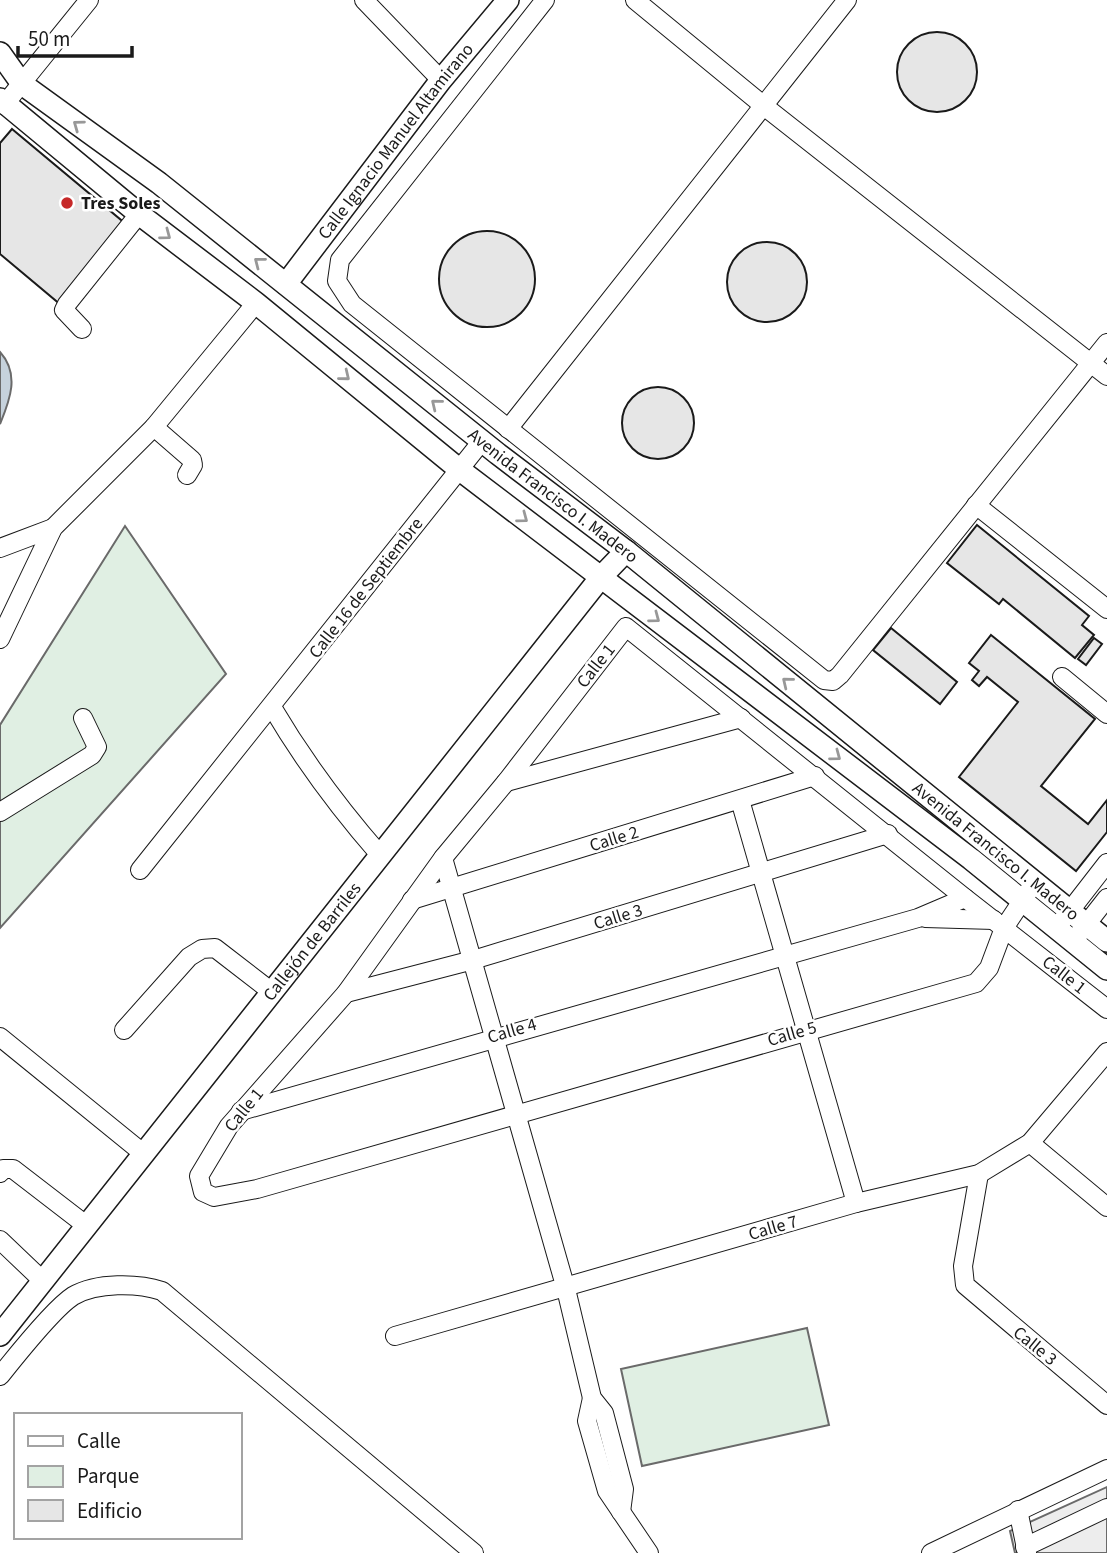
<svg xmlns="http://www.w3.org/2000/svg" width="1107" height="1553" font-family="'Source Sans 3',sans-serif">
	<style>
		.green { fill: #e0efe3; stroke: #6a6a6a; stroke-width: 2 }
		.parking { fill: #ededed; stroke: #6a6a6a; stroke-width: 2 }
		.water { fill: #c6d2dc; stroke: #6a6a6a; stroke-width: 2 }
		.building { fill: #e6e6e6; stroke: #1a1a1a; stroke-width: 2 }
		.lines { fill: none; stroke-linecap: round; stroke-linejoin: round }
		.minor-casing { stroke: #1a1a1a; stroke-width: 20 }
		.major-casing { stroke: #1a1a1a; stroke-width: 24 }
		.minor { stroke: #fff; stroke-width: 18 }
		.major { stroke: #fff; stroke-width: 21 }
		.oneway { stroke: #989898 }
		.poi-dot { fill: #c62828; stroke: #fff; stroke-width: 2.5 }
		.labels { text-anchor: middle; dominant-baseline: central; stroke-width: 5; stroke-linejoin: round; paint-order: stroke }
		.street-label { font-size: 18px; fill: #1a1a1a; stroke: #fff }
		.poi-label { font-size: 18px; font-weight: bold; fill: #1a1a1a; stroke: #fff; text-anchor: start }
	</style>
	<rect width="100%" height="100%" fill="#fff"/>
	<g class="green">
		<path d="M125 526 226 674 0 928V725Z"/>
		<path d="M807 1328 829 1425 642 1466 621 1369Z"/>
	</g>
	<path class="parking" d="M1107 1487V1553H1015L1010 1531Z"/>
	<path class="water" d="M0 352C20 374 10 400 0 424Z"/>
	<g class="building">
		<circle cx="937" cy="72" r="40"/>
		<path d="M12 129 127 225 61 305 0 254V143Z"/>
		<circle cx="487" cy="279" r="48"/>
		<circle cx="767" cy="282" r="40"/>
		<circle cx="658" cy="423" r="36"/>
		<path d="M977 525 1089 616 1082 625 1094 635 1075 658 1003 599 999 604 947 563Z"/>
		<path d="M891 628 957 682 940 704 873 650Z"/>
		<path d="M991 635 1095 719 1041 786 1088 824 1107 800V832L1076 871 959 777 1018 702 987 677 979 686 972 680 979 671 969 663Z"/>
		<path d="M1094 638 1102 644 1086 665 1078 659Z"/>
	</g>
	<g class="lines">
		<g class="minor-casing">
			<g id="minor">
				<path d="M364 0 441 80"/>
				<path d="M545 0 340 260 337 281 352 304 824 680 833 681 840 675 1107 343"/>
				<path d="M635 0 764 106 1107 376"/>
				<path d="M4 105 89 0"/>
				<path d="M82 329 64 310 67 304 139 214"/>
				<path d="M154 427 192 460 193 465 187 475"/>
				<path d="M508 429 847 0"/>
				<path d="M976 505 1107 609"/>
				<path d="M0 548 53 528"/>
				<path d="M0 639 53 528 154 427 256 303"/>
				<path d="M1062 677 1107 714"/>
				<path d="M272 707C305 763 338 807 380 855"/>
				<path d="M506 782 741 718"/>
				<path d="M740 800 856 1203"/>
				<path d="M0 812 92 755 97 747 83 718"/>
				<path d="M443 858 566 1289 592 1398 604 1413 624 1489 621 1512"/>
				<path d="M140 870 482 441"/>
				<path d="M1030 889 1004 928 989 968 976 983 257 1189 214 1197 203 1192 199 1176 229 1126 346 993 443 858 506 782 626 627 965 898 1107 1009"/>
				<path d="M412 900 815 776"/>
				<path d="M925 918 994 920"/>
				<path d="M1062 921 1107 863"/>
				<path d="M1078 935 1107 898"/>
				<path d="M346 993 473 960 888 834"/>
				<path d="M124 1030 189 957 202 949 215 948 272 992"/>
				<path d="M0 1037 144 1154"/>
				<path d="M241 1111 918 918 965 898"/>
				<path d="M1030 1143 1107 1207"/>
				<path d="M0 1173 3 1169H13L87 1226"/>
				<path d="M979 1174 963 1266 965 1285 1107 1405"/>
				<path d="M0 1240 43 1281"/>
				<path d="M395 1336 856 1203 979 1174 1030 1143 1107 1052"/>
				<path d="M0 1376C16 1356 53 1309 73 1296 97 1282 138 1283 162 1291L474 1553"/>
				<path d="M592 1398 587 1421 607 1491 649 1553"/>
				<path d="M1018 1510 1027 1553"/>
				<path d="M1025 1547 1107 1508"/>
				<path d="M931 1553 1107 1469"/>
			</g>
		</g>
		<g class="major-casing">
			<g id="major">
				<path id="s1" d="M0 53 22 84 159 183 498 454 626 551 1107 941"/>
				<path d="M0 99 139 214 256 303 460 470 971 859 1107 969"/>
				<path id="s2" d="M286 284 441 80 508 0"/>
				<path id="s3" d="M0 1335 601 577 626 551"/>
			</g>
		</g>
		<use href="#minor" class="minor"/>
		<use href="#major" class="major"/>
	</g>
	<defs><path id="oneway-chevron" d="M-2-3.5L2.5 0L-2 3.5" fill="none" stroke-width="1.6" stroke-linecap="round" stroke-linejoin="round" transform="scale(1.75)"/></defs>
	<g class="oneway">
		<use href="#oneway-chevron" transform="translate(78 125) rotate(-144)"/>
		<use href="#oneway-chevron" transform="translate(166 235) rotate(37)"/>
		<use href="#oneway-chevron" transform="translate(259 262) rotate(-142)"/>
		<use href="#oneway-chevron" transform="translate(345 376) rotate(39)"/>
		<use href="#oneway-chevron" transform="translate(436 404) rotate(-141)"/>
		<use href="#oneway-chevron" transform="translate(523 518) rotate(37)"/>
		<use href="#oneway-chevron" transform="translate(655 618) rotate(37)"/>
		<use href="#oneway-chevron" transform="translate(787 682) rotate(-141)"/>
		<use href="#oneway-chevron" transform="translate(836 756) rotate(37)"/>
	</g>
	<circle class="poi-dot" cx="67" cy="203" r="7"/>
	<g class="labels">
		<g class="street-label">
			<text stroke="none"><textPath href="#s2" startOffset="180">Calle Ignacio Manuel Altamirano</textPath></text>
			<text stroke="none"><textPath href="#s1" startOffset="710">Avenida Francisco I. Madero</textPath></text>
			<text transform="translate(366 588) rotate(-52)">Calle 16 de Septiembre</text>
			<text transform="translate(596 666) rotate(-52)">Calle 1</text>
			<text transform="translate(614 839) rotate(-17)">Calle 2</text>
			<text stroke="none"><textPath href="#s1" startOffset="1278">Avenida Francisco I. Madero</textPath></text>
			<text transform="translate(618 917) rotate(-17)">Calle 3</text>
			<text stroke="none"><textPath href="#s3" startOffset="502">Callejón de Barriles</textPath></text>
			<text transform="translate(1064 975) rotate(38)">Calle 1</text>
			<text transform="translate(512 1031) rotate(-16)">Calle 4</text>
			<text transform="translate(792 1034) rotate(-16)">Calle 5</text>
			<text transform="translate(244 1110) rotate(-51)">Calle 1</text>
			<text transform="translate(773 1228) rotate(-16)">Calle 7</text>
			<text transform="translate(1035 1346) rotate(39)">Calle 3</text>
		</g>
		<g class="poi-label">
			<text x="81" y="203">Tres Soles</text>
		</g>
	</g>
	<rect x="14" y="1413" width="228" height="126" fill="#ffffff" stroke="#a3a3a3" stroke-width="2"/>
	<rect x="28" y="1436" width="35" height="10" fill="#ffffff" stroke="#a3a3a3" stroke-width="2"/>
	<text x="77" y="1448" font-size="21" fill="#1a1a1a">Calle</text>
	<rect x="28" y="1466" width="35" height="21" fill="#e0efe3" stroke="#a3a3a3" stroke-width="2"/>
	<text x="77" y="1483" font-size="21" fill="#1a1a1a">Parque</text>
	<rect x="28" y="1500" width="35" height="21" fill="#e6e6e6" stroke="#a3a3a3" stroke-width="2"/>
	<text x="77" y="1518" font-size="21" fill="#1a1a1a">Edificio</text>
	<path d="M18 46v10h114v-10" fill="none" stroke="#1a1a1a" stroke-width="3.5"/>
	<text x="28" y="46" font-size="21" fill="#1a1a1a" stroke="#ffffff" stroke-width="5" paint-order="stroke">50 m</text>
</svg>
